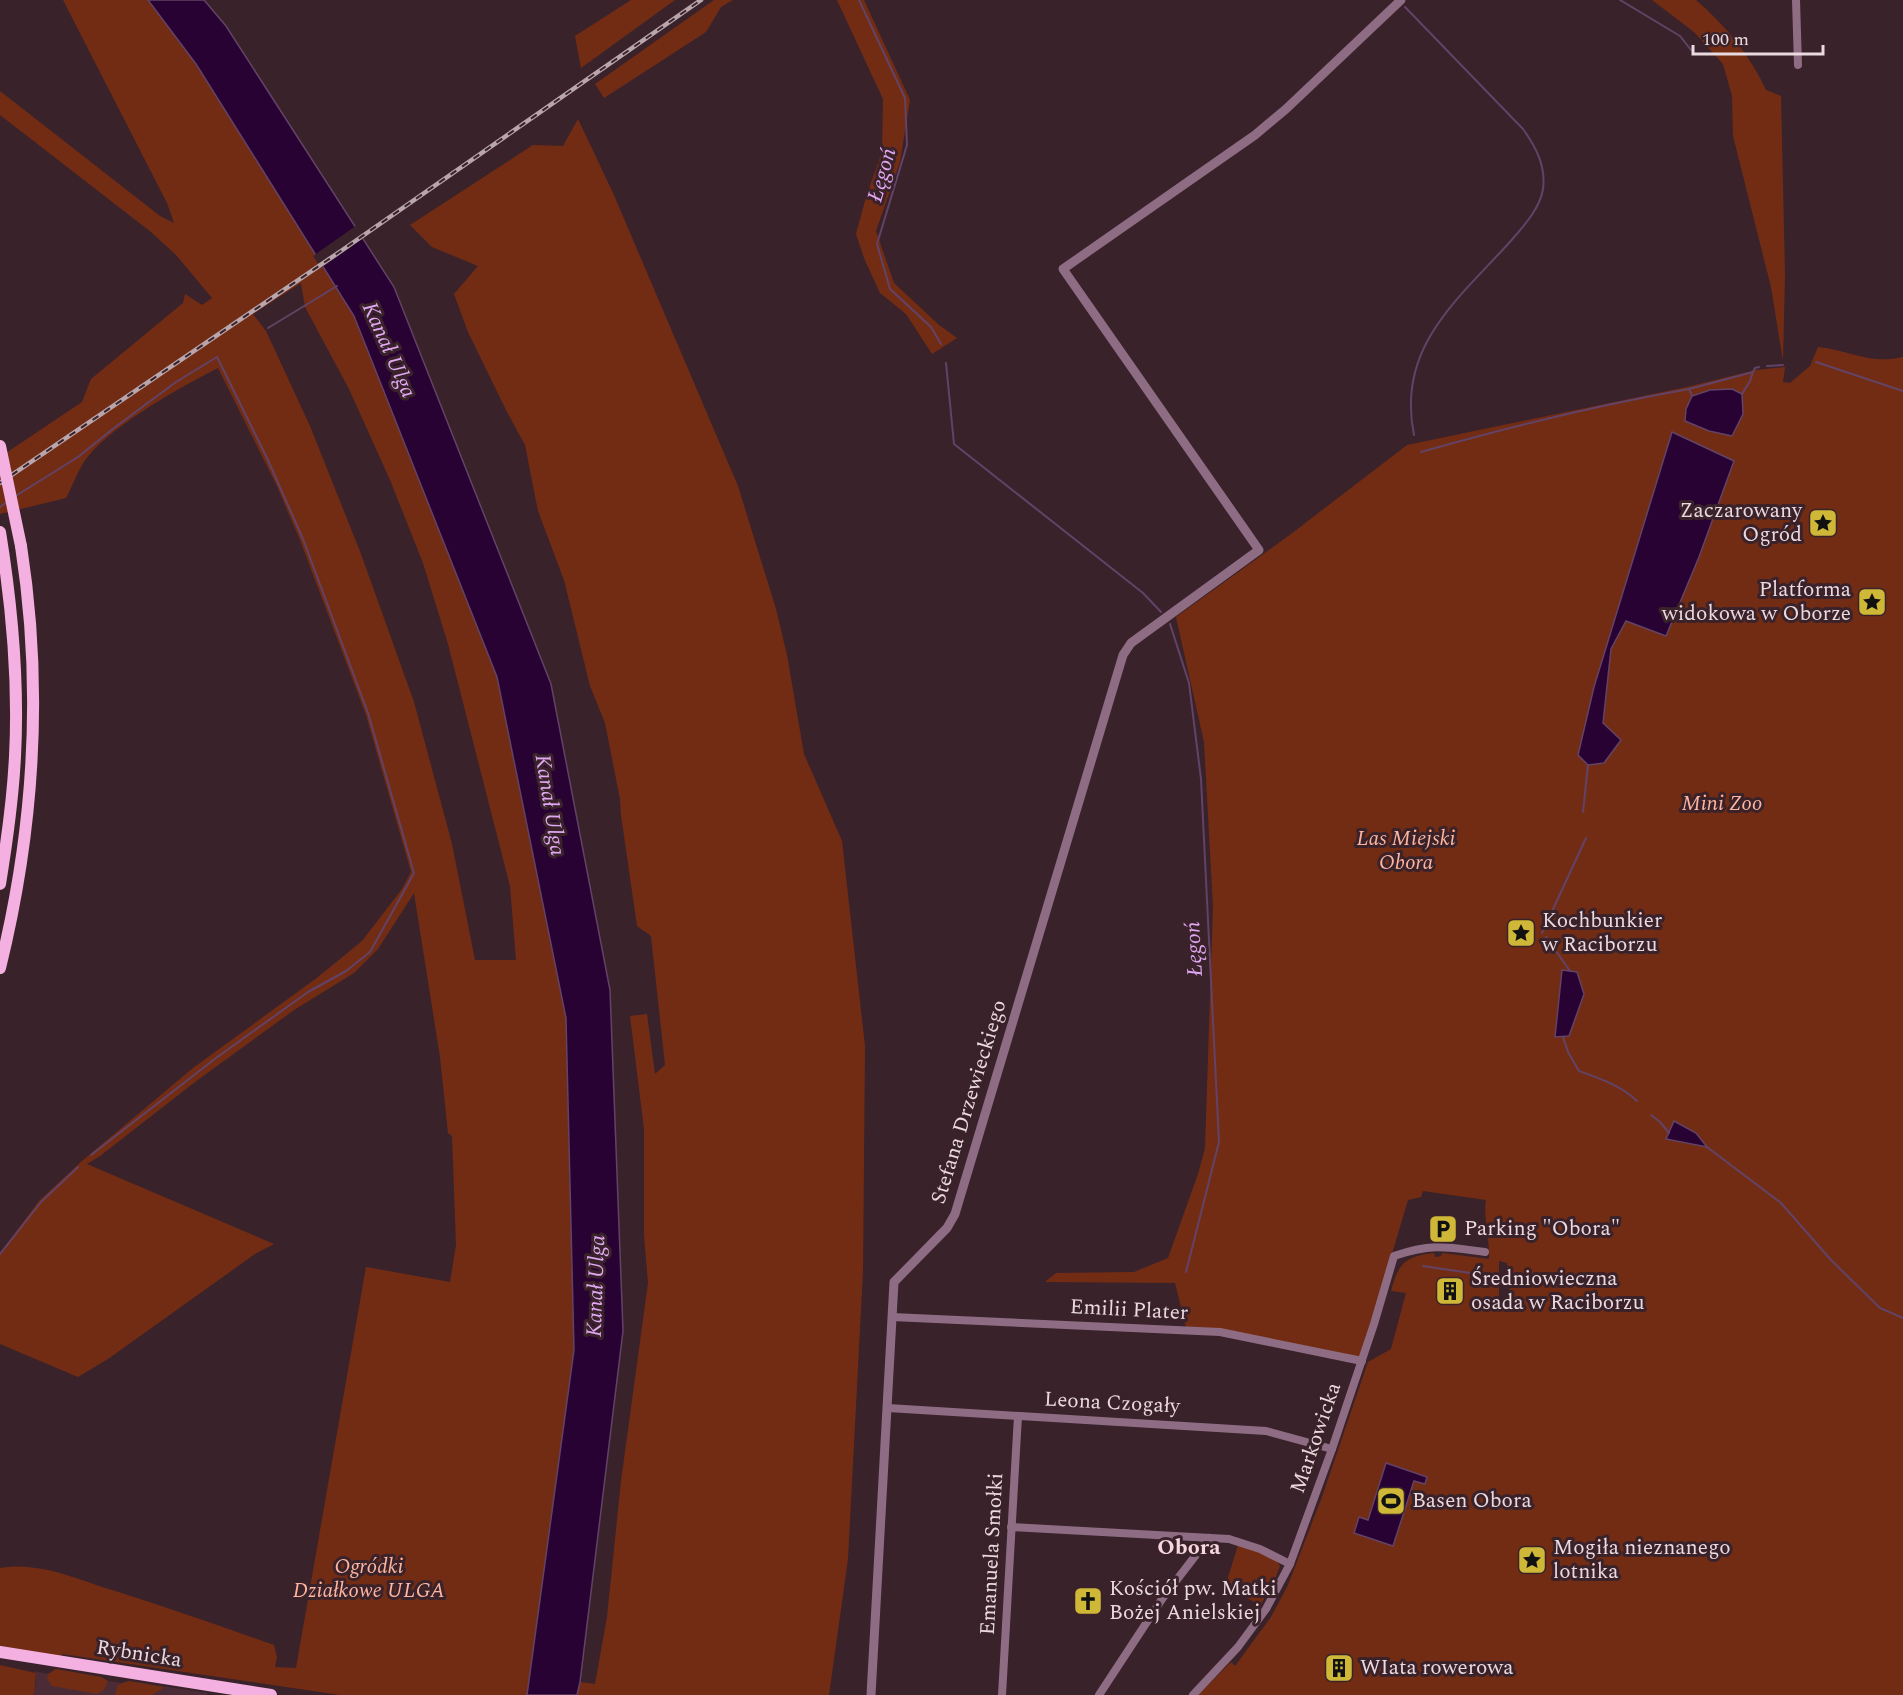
<svg xmlns="http://www.w3.org/2000/svg" width="1903" height="1695" font-family="Spectral,serif">
	<style>
		.built { fill: #4a2b36 }
		.green { fill: #732c14; fill-rule: evenodd }
		.water { fill: #280233; stroke: #624367; stroke-width: 1.5 }
		.pier { fill: #3a222a }
		.lines { fill: none; stroke-linecap: round; stroke-linejoin: round }
		.stream { stroke: #624367; stroke-width: 2 }
		.minor { stroke: #8e6d84; stroke-width: 8 }
		.tertiary { stroke: #8e6d84; stroke-width: 9 }
		.primary { stroke: #f4b0e0; stroke-width: 12 }
		.rail-casing { stroke: #b8a6ac; stroke-width: 4.5 }
		.rail { stroke: #3a222a; stroke-width: 2; stroke-dasharray: 7; stroke-linecap: butt }
		.primary-bridge { stroke: #f4b0e0; stroke-width: 12 }
		.labels { text-anchor: middle; dominant-baseline: central; stroke-width: 6; stroke-linejoin: round; paint-order: stroke }
		.poi-label { font-size: 21px; fill: #eadadf; stroke: #3a222a; text-anchor: start }
		.park-label { font-size: 21px; font-style: italic; fill: #fdb59f; stroke: #3a222a }
		.street-label { font-size: 21px; fill: #eadadf; stroke: #3a222a }
		.water-label { font-size: 22px; font-style: italic; fill: #e0a8f3; stroke: #3a222a }
		.neighbourhood-label { font-size: 22px; font-weight: bold; fill: #f7d6df; stroke: #3a222a }
	</style>
	<rect width="100%" height="100%" fill="#3a222a"/>
	<path class="built" d="M56 1669 101 1677 108 1681 121 1683 129 1681 208 1693 207 1695H34L36 1680V1673L34 1671 48 1674Z"/>
	<g class="green">
		<path d="M63 0H148L196 64 354 316 497 677 566 1018 574 1350 527 1695H340L62 1654 61 1657 0 1647V1568C38 1561 77 1579 112 1590 166 1607 220 1626 274 1645L277 1657 275 1667 296 1668 366 1267 450 1282 456 1245 452 1136 448 1133 440 1057 414 893 378 949 354 973 294 1010 195 1082 100 1156 87 1164 274 1244 255 1254 108 1359 78 1377 0 1344V1253L39 1201 82 1161 193 1068 318 977 362 941 402 889 411 872 366 715 300 540 276 484 218 368C182 386 103 430 82 465 76 475 72 487 66 498L0 514V457L82 402 91 379 183 303 185 294 202 305 212 298 176 255 151 232 0 115V91L160 216 174 223 167 203ZM301 283 305 307 349 389 390 480 423 563 448 644 510 886 516 960H475L452 844 414 702 361 554 310 426 266 331 253 314Z"/>
		<path d="M631 0H675L581 68 575 36Z"/>
		<path d="M714 0H733L721 7 706 32 604 98 595 84Z"/>
		<path d="M837 0H864L910 100 900 162 876 231 894 283 939 325 957 338 932 354 906 314 880 293 864 258 856 234 866 197 882 152 883 99Z"/>
		<path d="M1652 0H1696C1725 25 1750 55 1766 90L1781 96 1785 275 1783 361 1771 287 1733 136 1732 96 1723 64 1694 32Z"/>
		<path d="M578 119 613 193 738 486 776 609 787 655 804 754 842 841 865 1046 863 1271 848 1559 829 1695H577L580 1682 595 1684 607 1617 621 1481 648 1283 644 1236V1129L630 1016 647 1014 655 1074 665 1065 651 936 637 926 621 815 620 799 605 723 590 686 564 580 538 511 525 445 506 410 468 332 454 294 478 266 432 247 410 225 533 145 563 146Z"/>
		<path d="M1818 347C1850 350 1868 365 1903 357V1695H1198L1231 1662 1235 1666 1271 1617 1288 1585 1322 1497 1368 1362 1391 1349 1406 1293 1391 1291C1398 1264 1405 1256 1434 1253L1435 1257 1441 1256 1442 1253 1489 1259C1490 1239 1483 1217 1486 1200L1423 1191 1421 1197 1408 1200 1361 1358 1221 1329 1186 1327 1175 1283 1045 1282 1056 1273 1134 1272 1168 1258 1198 1174 1205 1148 1213 907 1204 742 1176 617 1291 534 1407 445 1687 387 1756 370 1785 367 1783 382 1790 383 1810 366ZM1672 433 1734 461 1699 557 1666 636 1626 621 1611 649 1603 723 1588 715 1594 687ZM1562 970 1584 994 1556 1037 1555 1036ZM1675 1122 1696 1133 1706 1146 1667 1139ZM1499 1261 1507 1263 1510 1293 1499 1301Z"/>
		<path d="M1238 1545C1251 1546 1274 1555 1280 1566L1275 1579 1260 1606 1226 1584Z"/>
		<path d="M0 1665 36 1673 34 1695H0Z"/>
		<path d="M56 1669 101 1677 108 1681 104 1690 97 1694 52 1686 47 1679 48 1674Z"/>
		<path d="M129 1681 163 1687 162 1689 152 1695H115L118 1685Z"/>
	</g>
	<g class="water">
		<path d="M148 0H204L226 26 394 287 551 684 610 990 623 1331 580 1682 577 1695H527L574 1350 566 1018 497 677 354 316 196 64Z"/>
		<path d="M1732 389 1742 394 1743 414 1732 436 1709 431 1685 421 1686 409 1692 396 1710 390Z"/>
		<path d="M1672 432 1734 461 1699 557 1666 636 1626 621 1611 649 1603 723 1621 740 1604 763 1588 765 1578 755 1594 687Z"/>
		<path d="M1562 970 1577 972 1584 994 1569 1036 1555 1037Z"/>
		<path d="M1674 1121 1696 1133 1707 1147 1666 1139Z"/>
		<path d="M1386 1463 1427 1477 1425 1484 1414 1481 1393 1546 1354 1533 1359 1517 1368 1520Z"/>
	</g>
	<path class="pier" d="M357 225 365 237 321 268 313 256Z"/>
	<g class="lines">
		<g class="stream">
			<path d="M859 0 905 98 907 145 877 244 890 289 931 327 941 344"/>
			<path d="M1620 0 1680 36 1691 50"/>
			<path d="M1405 7 1523 129C1536 147 1546 166 1543 189 1540 209 1522 228 1509 243 1457 300 1396 348 1414 435"/>
			<path d="M268 328 337 286"/>
			<path d="M1816 362 1903 391"/>
			<path d="M946 363 954 444 1143 593 1161 612"/>
			<path d="M1767 366 1783 365"/>
			<path d="M1689 389 1753 372 1755 368 1759 367"/>
			<path d="M1742 394 1750 381 1753 372"/>
			<path d="M1421 452C1509 427 1598 405 1689 389L1692 396"/>
			<path d="M14 497 78 457 114 428 176 382 217 357 267 458 303 539 368 713 414 873 370 952 346 971 308 992 216 1058 91 1155"/>
			<path d="M0 507 7 502"/>
			<path d="M1170 624 1189 683 1201 779 1219 1142 1186 1272"/>
			<path d="M1583 812 1588 765"/>
			<path d="M1542 933 1586 838"/>
			<path d="M1546 937 1570 971"/>
			<path d="M1563 1037 1568 1052 1579 1071C1599 1078 1622 1086 1637 1101"/>
			<path d="M1651 1115 1660 1122 1669 1133"/>
			<path d="M1707 1147 1781 1203 1831 1260 1880 1308 1903 1318"/>
			<path d="M0 1254 41 1202 78 1167"/>
			<path d="M1423 1266 1477 1274"/>
		</g>
		<g class="minor">
			<path d="M1796 0 1798 65"/>
			<path d="M892 1317 1220 1332 1362 1361"/>
			<path d="M888 1408 1266 1431 1332 1449"/>
			<path d="M1011 1527 1229 1539 1260 1549 1290 1564"/>
			<path d="M1002 1695 1018 1416"/>
			<path d="M1099 1695 1162 1599 1209 1538"/>
			<path d="M1193 1695 1238 1647 1266 1609 1290 1564 1332 1449 1374 1324 1394 1256C1432 1243 1447 1247 1485 1252"/>
		</g>
		<path class="tertiary" d="M871 1695 894 1282 947 1228 955 1214 1123 655 1131 643 1259 550 1063 269 1255 135 1286 109 1401 0"/>
		<g class="primary">
			<path d="M0 532C12 606 19 680 15 756 13 799 7 841 0 884"/>
			<path d="M0 968C34 830 43 687 21 546"/>
			<path d="M0 1652 271 1695"/>
		</g>
		<g class="rail-casing">
			<path id="rail" d="M0 483 341 251 701 0"/>
		</g>
		<use href="#rail" class="rail"/>
		<path class="primary-bridge" d="M0 446 21 546"/>
	</g>
	<defs>
		<g id="sight-square" transform="scale(1.5)"><rect x="-9" y="-9" width="18" height="18" rx="4" fill="#cfb837" stroke="#3a222a"/><path d="M0-6L1.8-2.2L6-1.7L2.9 1.2L3.7 5.4L0 3.3L-3.7 5.4L-2.9 1.2L-6-1.7L-1.8-2.2Z" fill="#111"/></g>
		<g id="parking-square" transform="scale(1.5)"><rect x="-9" y="-9" width="18" height="18" rx="4" fill="#cfb837" stroke="#3a222a"/><path d="M-3.5-5.5H1a3.5 3.5 0 0 1 0 7H-1V5.5H-3.5ZM-1-3.4V-.6H.8a1.4 1.4 0 0 0 0-2.8Z" fill="#111"/></g>
		<g id="building-square" transform="scale(1.5)"><rect x="-9" y="-9" width="18" height="18" rx="4" fill="#cfb837" stroke="#3a222a"/><path d="M-4-6H4V6H1V3H-1V6H-4ZM-2.5-4.3h1.7v1.8h-1.7ZM.8-4.3h1.7v1.8H.8ZM-2.5-1h1.7V.8h-1.7ZM.8-1h1.7V.8H.8Z" fill="#111"/></g>
		<g id="stadium-square" transform="scale(1.5)"><rect x="-9" y="-9" width="18" height="18" rx="4" fill="#cfb837" stroke="#3a222a"/><path d="M0-5a6.5 5 0 1 0 0 10a6.5 5 0 1 0 0-10ZM-3.5-1.8h7v3.6h-7Z" fill="#111"/></g>
		<g id="church-square" transform="scale(1.5)"><rect x="-9" y="-9" width="18" height="18" rx="4" fill="#cfb837" stroke="#3a222a"/><path d="M-1.2-6h2.4v3.5h3.3v2.4h-3.3V6h-2.4V-.1h-3.3v-2.4h3.3Z" fill="#111"/></g>
	</defs>
	<g fill-rule="evenodd">
		<use href="#sight-square" x="1823" y="523"/>
		<use href="#sight-square" x="1872" y="602"/>
		<use href="#sight-square" x="1521" y="933"/>
		<use href="#parking-square" x="1443" y="1229"/>
		<use href="#building-square" x="1450" y="1291"/>
		<use href="#stadium-square" x="1391" y="1501"/>
		<use href="#sight-square" x="1532" y="1560"/>
		<use href="#church-square" x="1088" y="1601"/>
		<use href="#building-square" x="1339" y="1668"/>
	</g>
	<g class="labels">
		<g class="poi-label">
			<text x="1802" y="511" text-anchor="end">Zaczarowany<tspan x="1802" dy="24">Ogród</tspan></text>
			<text x="1851" y="590" text-anchor="end">Platforma<tspan x="1851" dy="24">widokowa w Oborze</tspan></text>
			<text x="1542" y="921">Kochbunkier<tspan x="1542" dy="24">w Raciborzu</tspan></text>
			<text x="1464" y="1229">Parking "Obora"</text>
			<text x="1471" y="1279">Średniowieczna<tspan x="1471" dy="24">osada w Raciborzu</tspan></text>
			<text x="1412" y="1501">Basen Obora</text>
			<text x="1553" y="1548">Mogiła nieznanego<tspan x="1553" dy="24">lotnika</tspan></text>
			<text x="1109" y="1589">Kościół pw. Matki<tspan x="1109" dy="24">Bożej Anielskiej</tspan></text>
			<text x="1360" y="1668">WIata rowerowa</text>
		</g>
		<g class="park-label">
			<text x="1722" y="804">Mini Zoo</text>
			<text x="1406" y="839">Las Miejski<tspan x="1406" dy="24">Obora</tspan></text>
			<text x="369" y="1567">Ogródki<tspan x="369" dy="24">Działkowe ULGA</tspan></text>
		</g>
		<g class="street-label">
			<text transform="translate(969 1102) rotate(-73)">Stefana Drzewieckiego</text>
			<text transform="translate(1129 1310) rotate(3)">Emilii Plater</text>
			<text transform="translate(1112 1403) rotate(3)">Leona Czogały</text>
			<text transform="translate(1316 1438) rotate(-71)">Markowicka</text>
			<text transform="translate(992 1554) rotate(-87)">Emanuela Smołki</text>
			<text transform="translate(139 1654) rotate(9)">Rybnicka</text>
		</g>
		<g class="water-label">
			<text transform="translate(882 175) rotate(-74)">Łęgoń</text>
			<text transform="translate(389 350) rotate(66)">Kanał Ulga</text>
			<text transform="translate(550 805) rotate(81)">Kanał Ulga</text>
			<text transform="translate(1194 949) rotate(-93)">Łęgoń</text>
			<text transform="translate(596 1286) rotate(-88)">Kanał Ulga</text>
		</g>
		<g class="neighbourhood-label">
			<text x="1189" y="1547">Obora</text>
		</g>
	</g>
	<path d="M1693 45v9h130v-9" fill="none" stroke="#eadadf" stroke-width="3"/>
	<text x="1702" y="45" font-size="18" fill="#eadadf" stroke="#3a222a" stroke-width="4.5" paint-order="stroke">100 m</text>
</svg>
